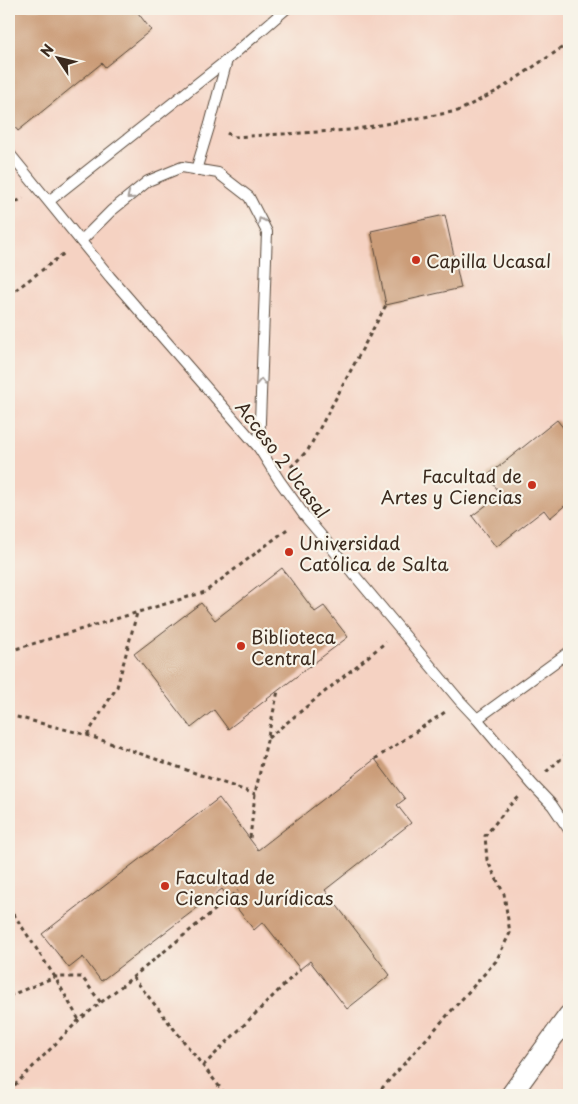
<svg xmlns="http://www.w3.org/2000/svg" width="578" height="1104" font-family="'Playpen Sans',sans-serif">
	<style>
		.built { fill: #f5d2c2 }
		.building { fill: #cb9c78 }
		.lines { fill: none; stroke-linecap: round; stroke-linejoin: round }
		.service-casing { stroke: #564638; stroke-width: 12 }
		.minor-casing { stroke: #564638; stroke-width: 22 }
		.path { stroke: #564638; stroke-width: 3; stroke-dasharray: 4 4; stroke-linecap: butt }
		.service { stroke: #fff; stroke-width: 10 }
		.minor { stroke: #fff; stroke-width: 20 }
		.oneway { stroke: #a79f9a }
		.poi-dot { fill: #c8321e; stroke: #f7f3e8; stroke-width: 2 }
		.labels { text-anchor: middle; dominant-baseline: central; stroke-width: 4.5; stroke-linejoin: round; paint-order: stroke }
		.poi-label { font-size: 18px; fill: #3b2a1e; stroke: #f7f3e8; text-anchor: start }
		.street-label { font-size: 18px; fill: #3b2a1e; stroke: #f7f3e8 }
	</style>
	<rect width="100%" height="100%" fill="#f7f3e8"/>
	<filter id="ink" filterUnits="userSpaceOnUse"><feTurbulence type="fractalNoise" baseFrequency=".02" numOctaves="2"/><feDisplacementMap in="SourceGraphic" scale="10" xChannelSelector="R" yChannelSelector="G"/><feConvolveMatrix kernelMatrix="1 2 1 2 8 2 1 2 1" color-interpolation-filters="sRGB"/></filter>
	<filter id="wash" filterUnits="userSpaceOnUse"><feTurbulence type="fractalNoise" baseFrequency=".0096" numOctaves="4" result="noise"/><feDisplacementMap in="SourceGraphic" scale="20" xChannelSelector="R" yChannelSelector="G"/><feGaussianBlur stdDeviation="1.12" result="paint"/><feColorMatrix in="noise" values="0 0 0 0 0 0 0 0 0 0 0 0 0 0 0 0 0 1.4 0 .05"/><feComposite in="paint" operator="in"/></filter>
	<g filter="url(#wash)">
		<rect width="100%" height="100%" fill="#f0e6cd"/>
		<rect class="built" x="9" y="9" width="560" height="1086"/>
		<g id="blocks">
			<g class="building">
				<path d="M9 9H135L151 30 105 67 102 63 18 131 9 120Z"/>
				<path d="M445 215 461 288 386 305 371 231Z"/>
				<path d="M557 420 569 435V502L550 518 544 510 496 547 472 516 501 494 487 476Z"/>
				<path d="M282 568 315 612 324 606 348 637 228 729 214 710 191 728 134 654 201 603 215 620Z"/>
				<path d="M375 759 405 799 397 805 411 823 325 890 390 975 347 1009 310 961 300 969 263 922 254 930 222 889 101 981 83 957 69 968 42 934 219 798 258 850Z"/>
			</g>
		</g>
	</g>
	<g filter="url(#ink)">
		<use href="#blocks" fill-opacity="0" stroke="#564638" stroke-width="1"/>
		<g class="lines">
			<g class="service-casing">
				<g id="service">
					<path d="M9 153 110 277 259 448 279 480 304 515 460 701 477 719 532 784 552 805 569 830"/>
					<path d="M196 170 210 124 227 60"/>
					<path d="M49 201 227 60 286 9"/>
					<path d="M81 241 111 211 148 181 182 167 218 173 249 197 267 232 259 448"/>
					<path d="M477 719 569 652"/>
				</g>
			</g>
			<g class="minor-casing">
				<path id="minor" d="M511 1095 569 1015"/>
			</g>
			<g class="path">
				<path d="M227 133 233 137 351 130 458 111 499 90 569 43"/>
				<path d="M9 206 23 198"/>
				<path d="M9 295 66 252"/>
				<path d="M291 467 308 450 386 305"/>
				<path d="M9 651 205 592 290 527"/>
				<path d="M9 715 87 735 255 794"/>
				<path d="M87 735 117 687 137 613"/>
				<path d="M268 738 386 642"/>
				<path d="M375 759 445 712"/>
				<path d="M546 772 569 752"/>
				<path d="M250 838 255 794 278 691"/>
				<path d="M9 907 55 977 79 1020"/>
				<path d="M133 977 226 1095"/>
				<path d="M9 996 55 977H82L101 1003"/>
				<path d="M203 1066 300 969"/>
				<path d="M9 1091 79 1020 133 977 238 891"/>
				<path d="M376 1095 496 961 510 933 504 894 487 860 485 836 509 806 519 797"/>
			</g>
			<use href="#service" class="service"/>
			<use href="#minor" class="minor"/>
		</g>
		<defs><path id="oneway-chevron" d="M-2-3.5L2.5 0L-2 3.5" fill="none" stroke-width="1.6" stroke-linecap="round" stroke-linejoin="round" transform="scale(1.25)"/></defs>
		<g class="oneway">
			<use href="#oneway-chevron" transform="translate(130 196) rotate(141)"/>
			<use href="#oneway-chevron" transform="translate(261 221) rotate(-117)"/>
			<use href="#oneway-chevron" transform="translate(261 382) rotate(-88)"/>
		</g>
	</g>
	<g class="poi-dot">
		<circle cx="416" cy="260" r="5"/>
		<circle cx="532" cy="485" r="5"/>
		<circle cx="289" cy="552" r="5"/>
		<circle cx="241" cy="646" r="5"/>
		<circle cx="165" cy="886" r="5"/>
	</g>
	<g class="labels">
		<g class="poi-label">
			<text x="426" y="260">Capilla Ucasal</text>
			<text x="522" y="475" text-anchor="end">Facultad de<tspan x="522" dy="21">Artes y Ciencias</tspan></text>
			<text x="299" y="542">Universidad<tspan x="299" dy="21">Católica de Salta</tspan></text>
			<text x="251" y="636">Biblioteca<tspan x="251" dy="21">Central</tspan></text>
			<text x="175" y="876">Facultad de<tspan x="175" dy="21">Ciencias Jurídicas</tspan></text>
		</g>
		<g class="street-label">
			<text transform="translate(283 459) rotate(53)">Acceso 2 Ucasal</text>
		</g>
	</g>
	<rect width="578" height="1104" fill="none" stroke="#f7f3e8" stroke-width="30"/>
	<g transform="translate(58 58) rotate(305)" stroke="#f7f3e8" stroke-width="4" paint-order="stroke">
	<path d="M0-4L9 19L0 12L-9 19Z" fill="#3b2a1e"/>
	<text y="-8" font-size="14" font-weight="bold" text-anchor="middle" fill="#3b2a1e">N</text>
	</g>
</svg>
